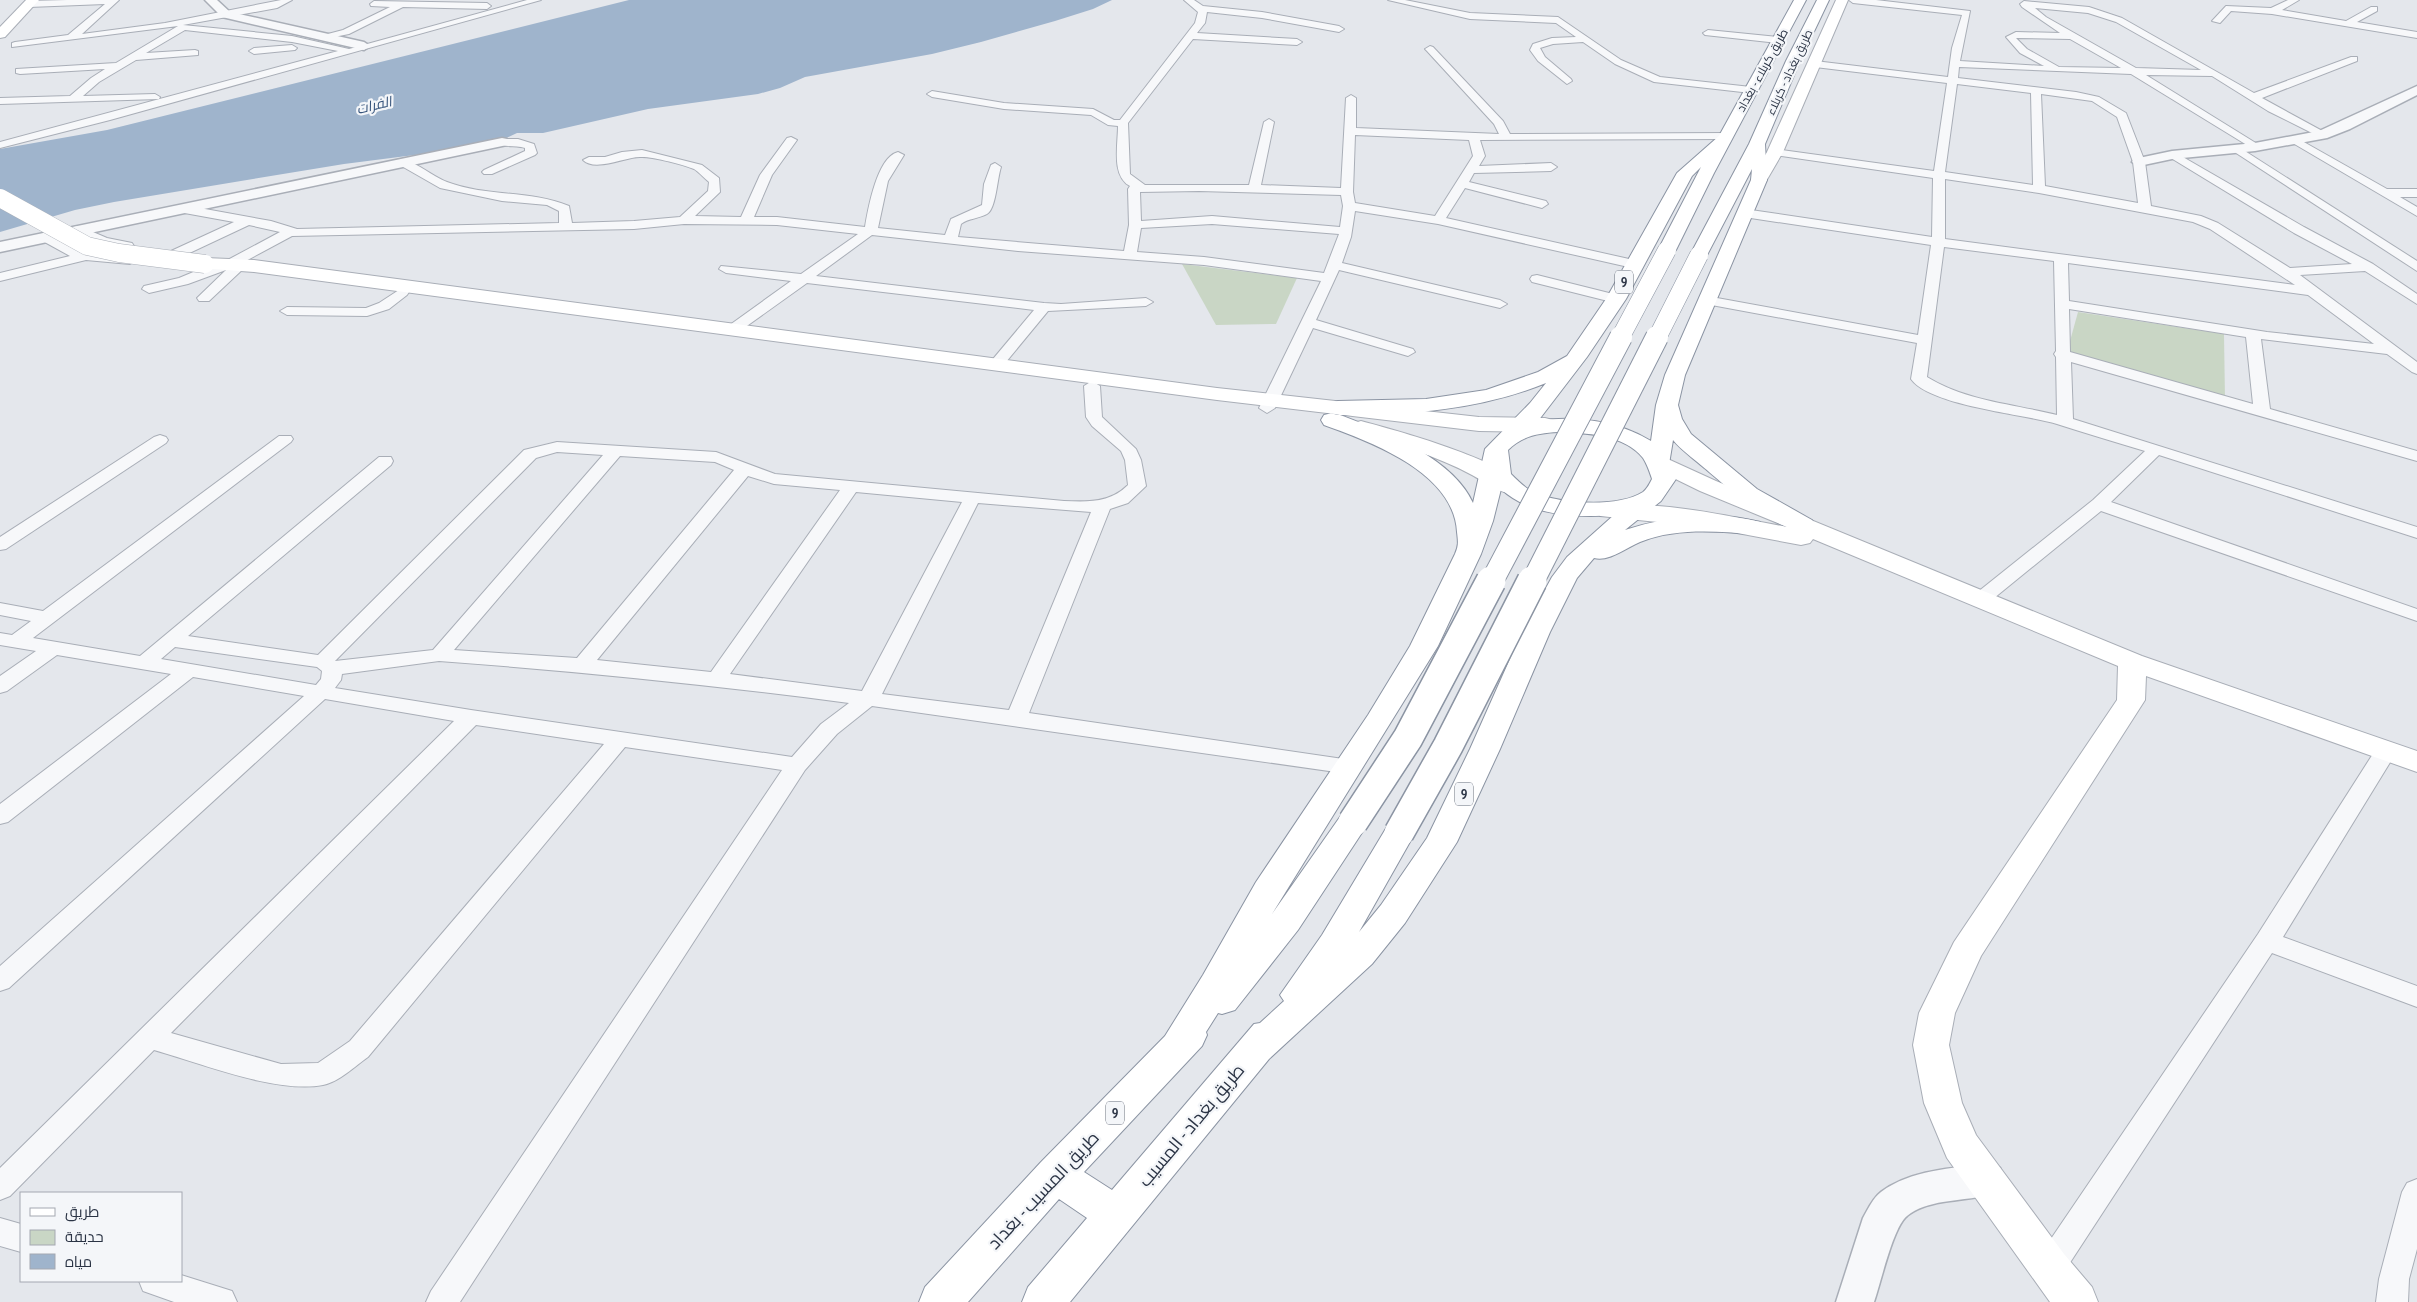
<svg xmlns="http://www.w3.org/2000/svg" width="2417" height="1302" font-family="'PT Sans Narrow',Cairo,sans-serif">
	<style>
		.green { fill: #c9d6c5 }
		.water { fill: #9fb4cc }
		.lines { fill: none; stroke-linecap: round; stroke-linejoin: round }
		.minor-casing { stroke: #a9aeb7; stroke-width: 2 }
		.tertiary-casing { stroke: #a9aeb7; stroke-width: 3 }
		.secondary-casing { stroke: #a9aeb7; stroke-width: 2 }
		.trunk-casing { stroke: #8b94a3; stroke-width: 2 }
		.minor { fill: #f7f8fa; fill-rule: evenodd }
		.tertiary { fill: #f7f8fa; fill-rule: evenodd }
		.secondary { fill: #fff; fill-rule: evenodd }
		.trunk { fill: #fff; fill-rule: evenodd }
		.secondary-bridge-casing { stroke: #a9aeb7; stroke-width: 19; stroke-linecap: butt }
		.trunk-bridge-far2-casing { stroke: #8b94a3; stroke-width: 19; stroke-linecap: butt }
		.trunk-bridge-far1-casing { stroke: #8b94a3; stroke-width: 24; stroke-linecap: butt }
		.trunk-bridge-casing { stroke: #8b94a3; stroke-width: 32; stroke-linecap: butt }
		.secondary-bridge { stroke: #fff; stroke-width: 18 }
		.trunk-bridge-far2 { stroke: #fff; stroke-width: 18 }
		.trunk-bridge-far1 { stroke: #fff; stroke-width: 22 }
		.trunk-bridge { stroke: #fff; stroke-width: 29 }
		.labels { text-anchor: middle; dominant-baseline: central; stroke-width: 4.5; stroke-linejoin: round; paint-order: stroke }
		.far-street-label { font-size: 12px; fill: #2b3445; stroke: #f4f6f9 }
		.far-water-label { font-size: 14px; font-style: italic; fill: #34527a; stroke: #f4f6f9 }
		.shield { fill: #f4f6f9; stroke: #676e7b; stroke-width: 1 }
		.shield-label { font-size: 14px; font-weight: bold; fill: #2b3445 }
		.near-street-label { font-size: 18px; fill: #2b3445; stroke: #f4f6f9 }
	</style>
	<rect width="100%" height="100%" fill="#e4e7ec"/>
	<g class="green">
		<path d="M1182 264 1297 278 1276 324 1216 325Z"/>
		<path d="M2078 312 2224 334 2225 400 2067 352Z"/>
	</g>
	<path class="water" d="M629 0H1112L1093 9 1055 21 981 42 932 54 805 77 780 88 758 94 648 109 543 133H517L502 140 438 152 344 164 114 202 75 210 0 232V149L107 130Z"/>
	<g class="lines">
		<g class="minor-casing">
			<g id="minor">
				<path d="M67 0H119L82 34 165 23 281 0H292L277 8 183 25 292 36 349 49 527 0H541L110 120 0 148V142L338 51 292 42 185 30 146 53 195 50 198 51V55L136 60 99 82 83 96 155 94 160 97 159 99 0 104V98L70 96 91 78 105 69 20 74 16 73V69L116 63 178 26 12 47V43L15 42 68 35 105 4 29 7 25 4 29 1Z"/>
				<path d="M1184 0H1194L1203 6 1262 12 1339 26 1344 29 1339 32 1262 18 1207 12 1205 23 1197 33 1297 39 1302 42 1297 45 1193 39 1128 123 1130 174 1145 185H1249L1264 122 1269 119 1274 122 1261 185 1341 188 1346 98 1351 95 1356 98V128L1499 134 1494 124 1427 51 1425 49 1430 46 1433 47 1503 121 1510 134 1726 133 1732 136 1726 139 1480 140 1485 156 1479 166 1551 163 1557 167 1551 171 1474 173 1469 182 1546 201 1548 204 1542 208 1465 188 1446 218 1638 261 1640 264 1638 267 1633 268 1438 224 1355 211 1351 237 1342 263 1500 300 1507 304 1500 308 1339 270 1316 320 1413 349 1415 352 1408 356 1313 328 1275 408 1267 413 1259 408 1321 281 1204 265 1018 251 872 235 816 276 1044 303 1061 304 1146 298 1153 302 1146 306 1048 311 1001 368 996 370 988 365 1034 310 807 283 737 333H727L725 330 727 327 791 281 726 273 719 269 721 266 801 274 858 234 777 225 684 224 634 229 292 236 240 264 244 267 242 270 209 301H199L197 298 226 270 188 284 149 293 142 289 144 286 179 278 215 263H222L280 232 249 225 181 257H171L169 254 171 251 234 222 179 212 177 209 183 205 271 221 297 229 559 223V211L547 205 502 201 440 188 398 164 396 162 402 159C418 163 432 176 447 182 486 197 531 190 569 206L572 223 634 221 680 217 708 191 709 182C704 178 699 172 694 169 684 165 651 156 640 157 625 157 595 172 583 160L589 157H605L622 152 642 150 702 165 719 178 720 192 695 216 741 217 760 175 787 138 791 137 797 140 772 175 754 217H777L865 227C868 209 877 157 898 152L904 155 888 181 878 228 945 235 951 219 982 205 984 184 991 165 995 163 1001 167C997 179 996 209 987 214 978 219 969 218 961 224L958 237 1124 251 1129 225 1128 189 1130 186C1111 176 1118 145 1118 126L1108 125 1091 115 1004 109 932 97 927 94 932 91 1004 103 1093 109 1114 120H1120L1195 23 1198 12ZM1355 135 1469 140 1473 156 1435 216 1355 203 1353 192ZM1199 191 1341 195 1343 206 1340 227 1212 216 1141 221 1140 192ZM1212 224 1339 234 1324 273 1204 257 1137 252 1141 228Z"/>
				<path d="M1388 0H1405L1470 13 1558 17 1621 60 1660 77 1751 87 1756 90 1751 93 1654 82 1615 64 1583 42 1553 44 1540 48 1545 57 1571 79 1572 81 1567 84 1538 61 1530 50 1533 44 1552 38 1576 37 1556 23 1470 19Z"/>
				<path d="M1849 0H1876L1970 11 1960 61 2044 66 2020 53 2006 37 2016 32 2060 33 2022 7 2020 4 2024 1 2089 7 2122 18 2254 93 2351 57H2357V61L2262 98 2326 133 2328 135 2322 138 2268 111 2212 76 2146 75 2259 145V149L2255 150 2131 74 1959 67 1958 78 2076 92 2099 97 2126 113 2145 162 2151 206 2201 216 2218 223 2290 268 2352 264 2294 233 2166 155 2172 152 2176 153 2304 227 2373 264 2417 294V304L2365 271 2300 275 2417 362V374L2412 372 2387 354 2261 339 2270 409 2417 451V461L2071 362 2073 419 2417 527V538L2159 455 2111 502 2417 609V621L2101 511 1988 603H1974L1971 599 1974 595 2093 500 2145 451C2115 442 2085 433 2057 424 2025 414 1930 406 1911 379L1917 343 1706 304 1699 300 1706 296 1918 335 1931 245 1744 217 1738 213 1744 209 1932 237 1933 178 1775 155 1769 152 1775 149 1934 171 1947 83 1815 67 1810 64 1815 61 1948 77 1952 48 1962 15 1853 3ZM2035 8 2088 13 2116 22 2201 70 2136 68 2046 17ZM2016 38 2070 39 2121 68 2059 67 2027 49ZM1957 84 2031 93 2033 185 1945 172ZM2041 94 2092 101 2117 117 2133 162 2138 203 2045 186ZM1945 179 2039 193 2193 222 2210 229 2295 285 1945 239ZM1944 247 2054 261 2056 351 2054 354 2056 357 2057 415C2013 404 1966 401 1927 377ZM2068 263 2308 295 2374 344 2267 332 2069 301ZM2069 309 2246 337 2253 404 2070 352Z"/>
				<path d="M2288 0H2299L2282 10 2346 21 2371 7H2377V11L2357 22 2417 32V38L2272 14 2231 11 2220 23 2212 21 2226 6 2271 8Z"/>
				<path d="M374 1 487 3 491 6 487 9 403 7 349 34 324 39V35L343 30 390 7 371 6 370 4Z"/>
				<path d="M1708 30 1778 37 1783 40 1778 43 1705 35 1703 33Z"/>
				<path d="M292 45 297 48 295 50 254 54 249 51 254 48Z"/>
				<path d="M2295 137 2387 189H2417V197H2400L2417 207V216L2291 142 2289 140Z"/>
				<path d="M518 139 534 144 537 153 535 155 492 174H484L482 172 484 170 525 151V148C516 145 503 148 496 142L502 139Z"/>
				<path d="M2237 146 2417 261V271L2233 151 2231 149Z"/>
				<path d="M79 226 107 238 132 243 134 246 127 250 98 244 74 233 73 230 74 227Z"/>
				<path d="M46 233 81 251 130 256 137 260 130 264 86 260 0 281V273L70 256 41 240 40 237 41 234Z"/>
				<path d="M1537 275 1621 296 1623 299 1616 303 1532 282 1530 279 1532 276Z"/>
				<path d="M402 288 407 289 409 292 407 295 389 309 367 316 287 315 280 311 287 307 366 308 379 303Z"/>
				<path d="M1092 381 1100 386 1102 417 1136 449 1141 460 1146 486 1128 503 1110 509 1029 713 1350 760 1358 762 1361 767 1358 772 1350 774 872 706 837 734 805 770 460 1302H426L431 1291 782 770 625 747 368 1057C355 1066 339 1082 323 1085 277 1094 200 1063 154 1050L10 1196 0 1200V1168L454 721 325 699 9 988 0 991V966L304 696 193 677 8 822 0 824V804L171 674 57 655 7 691 0 693V676L36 651 0 645V633L12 635 31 621 0 615V603L43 611 279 436H291L293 439 291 442 33 638 140 656 379 457H391L393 461 391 465 188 636 318 655 524 450 557 442 716 452 775 474 1064 501C1088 502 1110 503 1128 485L1125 460 1121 451 1092 426 1086 417 1084 386ZM557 452 603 455 433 650 335 661 536 458ZM620 456 715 462 734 470 577 658 454 650ZM748 476 774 484 840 490 711 672 597 660ZM856 492 962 502 862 691 730 674ZM978 503 1091 512 1009 710 882 694ZM175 647 317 667 322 671 321 679 316 685 161 659ZM439 661C576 671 712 685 849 703L821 724 792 757 471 710 335 688 341 680 342 674ZM476 725 604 744 350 1041 318 1063 281 1064 171 1033Z"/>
				<path d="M160 435 166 437 168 440 166 443 6 549 0 550V537L154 437Z"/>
				<path d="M2386 744 2394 746 2397 751 2283 937 2417 986V1007L2272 953 2060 1278 2049 1282 2038 1278 2034 1268 2038 1258 2258 934 2378 746Z"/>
				<path d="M2417 1179V1249L2409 1279 2408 1302H2376L2379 1279 2402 1192 2407 1183Z"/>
				<path d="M0 1218 21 1224V1252L0 1246Z"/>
				<path d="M181 1275 232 1291 237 1302H174L143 1291 139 1281H181Z"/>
			</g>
		</g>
		<g class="tertiary-casing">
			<g id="tertiary">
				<path d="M205 0H217L230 12 364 42 370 46 364 50 222 17Z"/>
				<path d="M2417 86V95L2350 129 2327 138 2255 151 2172 159 2139 166 2132 162 2134 159 2172 151 2255 143 2319 131Z"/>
				<path d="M502 138 507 139 509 142 507 145 0 252V242Z"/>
				<path d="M1987 1164 2000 1168 2005 1180 2000 1192C1981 1198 1962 1199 1943 1202 1931 1204 1916 1208 1907 1216 1893 1227 1881 1282 1874 1302H1836L1863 1218C1868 1209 1873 1198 1881 1192 1910 1170 1953 1168 1987 1164Z"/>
			</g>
		</g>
		<g class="secondary-casing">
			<g id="secondary">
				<path d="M26 0H39L5 37 0 38V27Z"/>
				<path d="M1836 0H1848L1783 152 1765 183H1753L1751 180 1767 152Z"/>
				<path d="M205 258 254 260 1217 388 1479 417 1545 418 1553 420 1556 425 1553 430 1545 432 1479 431 1217 400 254 272 199 268 196 264 199 260Z"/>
				<path d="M1361 421C1395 430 1505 460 1524 488L1520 493C1503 497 1487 483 1472 475 1435 455 1394 443 1353 433L1350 428 1353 423Z"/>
				<path d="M1659 455 1716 481 2142 656 2417 751V772L2146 676 2145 700 1981 956 1955 1013 1949 1045 1962 1103 1976 1135 2064 1254 2092 1287 2098 1302H2050L1947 1158 1924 1103 1913 1045 1919 1013 1954 942 2117 700 2118 666 1813 539 1810 543 1801 545 1705 527 1600 516 1597 511 1600 506C1615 502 1631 504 1646 505 1694 508 1740 518 1787 527L1700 491 1651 467 1647 462 1651 457Z"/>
			</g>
		</g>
		<g class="trunk-casing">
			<path id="trunk" d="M1794 0H1806L1714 173 1676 250 1673 254H1661L1658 250 1701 167 1692 176 1626 299 1587 357 1538 421C1574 415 1619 421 1651 441L1656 405 1665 375 1751 180 1752 169 1705 259H1693L1690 255 1749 144 1786 61 1817 0H1829L1800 61 1765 144 1767 180 1685 375 1678 405 1682 419 1691 434 1757 489 1812 520 1815 525 1812 530C1781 538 1725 485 1702 466 1693 458 1681 450 1673 440L1669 464 1676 479 1661 501 1625 530C1667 516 1717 511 1760 522L1763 527 1760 532 1751 534C1715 531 1675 528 1640 542 1626 548 1609 562 1594 558L1577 578 1550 632 1500 749 1457 842 1405 923 1372 964 1269 1059 1070 1302H1022L1028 1287 1087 1218 1059 1199 968 1302H919L925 1287 1041 1162 1165 1036 1203 975 1256 882 1368 715 1410 646 1455 554C1459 545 1458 541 1457 532 1454 473 1372 442 1324 425L1321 420 1324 415 1332 413 1340 415C1385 432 1452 457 1473 503L1485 449 1530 403 1546 383C1480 410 1409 415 1338 415L1330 413 1327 408 1330 403 1338 401 1426 399 1486 390 1538 372 1567 356 1606 299 1677 173 1719 136ZM1558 432C1585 433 1624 434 1643 458 1647 464 1650 473 1652 479 1650 483 1647 489 1643 492 1618 508 1554 505 1528 489 1522 485 1516 479 1511 474L1508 450C1522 436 1539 433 1558 432ZM1501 489C1530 516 1576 518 1614 515L1567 557 1552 577 1522 632 1470 749 1427 838 1381 905 1359 932 1415 833 1410 825 1399 822 1388 825 1322 935 1280 995 1284 1001 1260 1023 1254 1024 1112 1190 1084 1172 1202 1046 1207 1035 1206 1032 1218 1013 1222 1014 1235 1010 1298 930 1369 822 1364 814 1353 811 1342 814 1272 914 1438 646 1481 554 1493 521Z"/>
		</g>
		<use href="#minor" class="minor"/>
		<use href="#tertiary" class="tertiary"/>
		<use href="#secondary" class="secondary"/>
		<use href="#trunk" class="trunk"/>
		<g class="secondary-bridge-casing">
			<path id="secondary-bridge" d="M0 198 87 246 119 253 205 264"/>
		</g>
		<g class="trunk-bridge-far2-casing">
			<g id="trunk-bridge-far2">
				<path d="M1620 338 1667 250"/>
				<path d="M1657 338 1699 255"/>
			</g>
		</g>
		<g class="trunk-bridge-far1-casing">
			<g id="trunk-bridge-far1">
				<path d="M1491 583 1621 337"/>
				<path d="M1532 583 1657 337"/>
			</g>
		</g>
		<g class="trunk-bridge-casing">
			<g id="trunk-bridge">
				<path d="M1353 822 1408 738 1491 581"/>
				<path d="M1399 833 1448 746 1532 581"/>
			</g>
		</g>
		<use href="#secondary-bridge" class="secondary-bridge"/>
		<use href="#trunk-bridge-far2" class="trunk-bridge-far2"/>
		<use href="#trunk-bridge-far1" class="trunk-bridge-far1"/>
		<use href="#trunk-bridge" class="trunk-bridge"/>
	</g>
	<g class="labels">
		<g class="far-street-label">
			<text transform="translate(1762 70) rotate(-61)">طريق كربلاء - بغداد</text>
			<text transform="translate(1789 72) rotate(-65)">طريق بغداد - كربلاء</text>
		</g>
		<g class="far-water-label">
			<text transform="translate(374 105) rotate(-13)">الفرات</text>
		</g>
		<g class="shield">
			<rect x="1615" y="270.5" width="18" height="23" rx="4"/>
			<rect x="1455" y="782.5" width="18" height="23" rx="4"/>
			<rect x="1106" y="1101.5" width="18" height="23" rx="4"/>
		</g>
		<g class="shield-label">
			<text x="1624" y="282">9</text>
			<text x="1464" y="794">9</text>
			<text x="1115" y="1113">9</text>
		</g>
		<g class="near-street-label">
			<text transform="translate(1191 1125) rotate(-50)">طريق بغداد - المسيب</text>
			<text transform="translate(1043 1190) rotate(-47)">طريق المسيب - بغداد</text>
		</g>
	</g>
	<rect x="20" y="1192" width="162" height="90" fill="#f4f6f9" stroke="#a4a8b1"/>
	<rect x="30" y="1208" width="25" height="8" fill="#ffffff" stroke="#a4a8b1"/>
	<text x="65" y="1217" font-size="15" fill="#2b3445">طريق</text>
	<rect x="30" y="1230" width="25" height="15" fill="#c9d6c5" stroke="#a4a8b1"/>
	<text x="65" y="1242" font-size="15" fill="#2b3445">حديقة</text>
	<rect x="30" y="1254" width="25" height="15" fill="#9fb4cc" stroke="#a4a8b1"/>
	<text x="65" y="1267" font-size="15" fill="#2b3445">مياه</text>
</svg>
